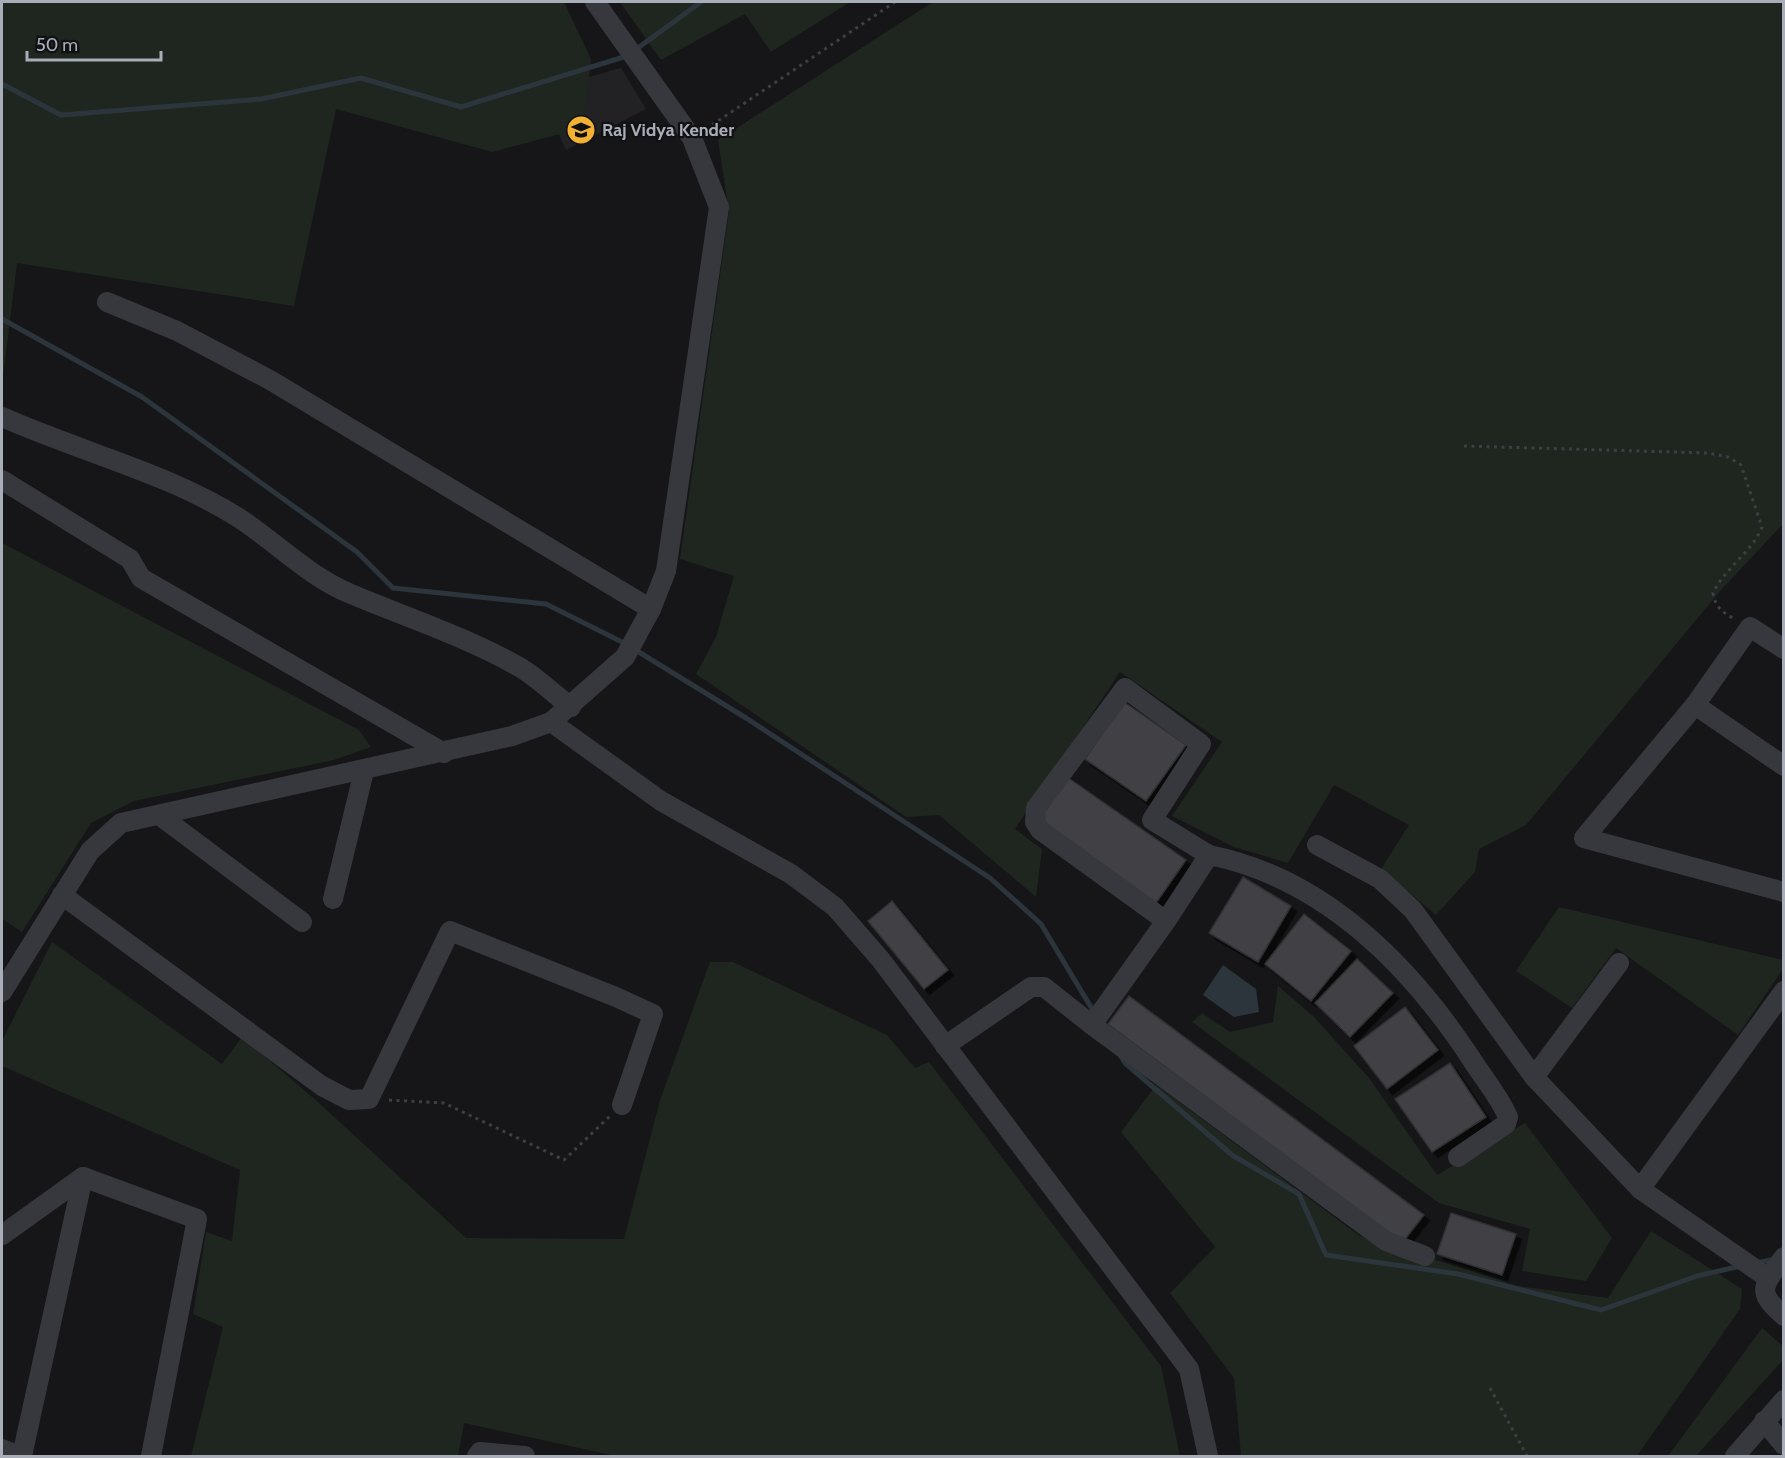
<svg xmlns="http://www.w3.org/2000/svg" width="1785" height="1458" font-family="Cabin,sans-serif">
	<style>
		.built { fill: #222225 }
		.green { fill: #1e261f }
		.water { fill: #2c353c }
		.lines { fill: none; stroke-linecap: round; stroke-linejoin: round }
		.stream { stroke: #2c353c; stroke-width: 5 }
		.building { fill: #404145; stroke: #303034; stroke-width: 1.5; filter: url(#shadow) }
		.path { stroke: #3d3f44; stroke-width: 3; stroke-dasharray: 3 4.5; stroke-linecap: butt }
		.minor { stroke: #37383d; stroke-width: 20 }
		.labels { text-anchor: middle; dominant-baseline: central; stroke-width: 4.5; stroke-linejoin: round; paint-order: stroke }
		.poi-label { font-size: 18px; font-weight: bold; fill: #a8adb8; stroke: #111113; text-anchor: start }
	</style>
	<defs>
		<filter id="shadow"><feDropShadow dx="5.5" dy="5.5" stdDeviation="0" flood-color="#0009"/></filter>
	</defs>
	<rect width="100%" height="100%" fill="#161618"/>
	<path class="built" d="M621 68 646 109 566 150 539 91Z"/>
	<g class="green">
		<path d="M2 2H564L591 59 583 128 492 152 336 109 294 306 17 263 2 385Z"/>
		<path d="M620 2H850L771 52 745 14 661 60Z"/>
		<path d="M933 2H1783V524L1721 590 1526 825 1479 849 1475 872 1436 915 1381 869 1409 825 1334 785 1288 863 1234 847 1172 816 1222 742 1120 672 1015 829 1042 849 1036 897 939 815 906 817 696 674 716 637 734 576 680 559 729 211 718 140Z"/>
		<path d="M2 543 359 730 371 747 334 760 134 801 91 823 22 932 2 919Z"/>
		<path d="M1559 907 1783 960V969L1738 1035 1616 948 1572 1008 1516 971Z"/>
		<path d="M52 942 222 1064 242 1037 319 1103 466 1238 624 1239 660 1100 710 962H733L887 1035 915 1068 929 1062 1161 1366 1180 1456H616L464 1423 458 1456H191L223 1327 193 1314 206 1232 232 1241 240 1170 2 1066V1041Z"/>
		<path d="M1278 986 1313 1016 1369 1078 1437 1175 1525 1123 1612 1238 1586 1281 1522 1271 1530 1229 1439 1203 1192 1022 1202 1013 1230 1032 1273 1022Z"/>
		<path d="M1156 1085 1360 1236 1518 1286 1608 1298 1651 1231 1742 1289 1740 1309 1637 1456H1241L1234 1378 1170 1293 1215 1247 1121 1132Z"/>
		<path d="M1762 1328 1783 1346V1360L1696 1456H1668Z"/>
	</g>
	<path class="water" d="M1223 965 1256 989 1259 1012 1234 1017 1203 995Z"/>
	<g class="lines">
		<g class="stream">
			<path d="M635 50 701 2"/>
			<path d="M2 84 61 115 261 99 361 78 461 107 627 56"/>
			<path d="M2 319 142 397 357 552 393 588 546 604 626 644"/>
			<path d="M634 649 746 718 990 878 1041 924 1095 1014"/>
			<path d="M1120 1055 1125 1063 1232 1155 1299 1194 1326 1255 1458 1274 1601 1310 1697 1276 1741 1266"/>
			<path d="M1756 1263 1776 1259"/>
		</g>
	</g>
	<g class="building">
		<path d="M1124 702 1186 745 1146 801 1085 759Z"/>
		<path d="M1067 777 1186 860 1156 903 1037 819Z"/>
		<path d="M1243 877 1291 906 1258 962 1209 933Z"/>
		<path d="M892 901 948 970 924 989 868 921Z"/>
		<path d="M1304 914 1351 951 1311 1001 1265 964Z"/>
		<path d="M1357 959 1393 993 1350 1037 1315 1003Z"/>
		<path d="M1129 996 1424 1215 1402 1243 1108 1024Z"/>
		<path d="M1405 1007 1438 1050 1387 1089 1354 1046Z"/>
		<path d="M1450 1063 1486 1117 1432 1152 1395 1099Z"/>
		<path d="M1451 1213 1516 1234 1502 1275 1437 1254Z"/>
	</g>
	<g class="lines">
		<g class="path">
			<path d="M706 129 895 2"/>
			<path d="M1464 446 1708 453 1728 457 1741 465 1762 527C1753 551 1725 568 1713 593 1715 607 1723 613 1735 619"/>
			<path d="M389 1100 444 1103 564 1160 610 1116"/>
			<path d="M1490 1388 1527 1456"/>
		</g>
		<g class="minor">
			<path d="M107 302 177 331 270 380 651 609"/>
			<path d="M2 417C78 451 168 473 239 518 276 542 309 577 351 594 408 618 467 637 521 668 539 679 555 695 571 707"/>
			<path d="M2 480 130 559 141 578 444 753"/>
			<path d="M1784 649 1750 627 1695 705 1584 838 1784 892"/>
			<path d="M1695 705 1784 766"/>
			<path d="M551 722 661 801 791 874 835 907 881 960 1189 1369 1208 1456"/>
			<path d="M159 815 302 922"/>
			<path d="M1317 845 1380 879 1413 910 1534 1077 1640 1189 1768 1278"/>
			<path d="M1209 855C1325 878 1412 967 1474 1063 1485 1080 1500 1098 1508 1117L1506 1124 1458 1157"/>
			<path d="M62 895 322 1086 349 1100 369 1099 450 931 616 997 653 1014 622 1105"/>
			<path d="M333 899 364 771"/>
			<path d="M2 992 90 851 121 823 512 736 551 722 625 657 651 609 666 571 719 207 692 138 595 2"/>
			<path d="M1092 1025 1386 1241 1425 1256"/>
			<path d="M945 1046 1031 987H1044L1092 1025 1166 921 1209 855 1152 820 1201 744 1125 688 1036 808 1035 822 1040 830 1166 921"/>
			<path d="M1534 1077 1619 963"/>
			<path d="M1640 1189 1784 991"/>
			<path d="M2 1235 83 1177 197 1219 151 1456"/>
			<path d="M1784 1257C1763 1286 1755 1291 1784 1316"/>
			<path d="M1764 1421 1784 1445"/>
			<path d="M2 1449 20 1456"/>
			<path d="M22 1456 83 1177"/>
			<path d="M477 1456 480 1452 525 1456"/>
			<path d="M1735 1456 1784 1400"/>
		</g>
	</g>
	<defs>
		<g id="school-disc" transform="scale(1.5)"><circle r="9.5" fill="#f2b134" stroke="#111113"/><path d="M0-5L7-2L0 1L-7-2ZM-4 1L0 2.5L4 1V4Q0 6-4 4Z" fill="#111"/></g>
	</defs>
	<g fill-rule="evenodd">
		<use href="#school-disc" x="581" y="130"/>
	</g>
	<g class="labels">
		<g class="poi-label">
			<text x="602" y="130">Raj Vidya Kender</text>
		</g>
	</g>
	<rect width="1785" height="1458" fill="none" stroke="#a8adb8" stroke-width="6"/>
	<path d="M27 51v9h134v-9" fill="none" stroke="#a8adb8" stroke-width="3"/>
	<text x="36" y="51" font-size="18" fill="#a8adb8" stroke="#111113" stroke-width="4.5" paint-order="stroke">50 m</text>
</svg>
